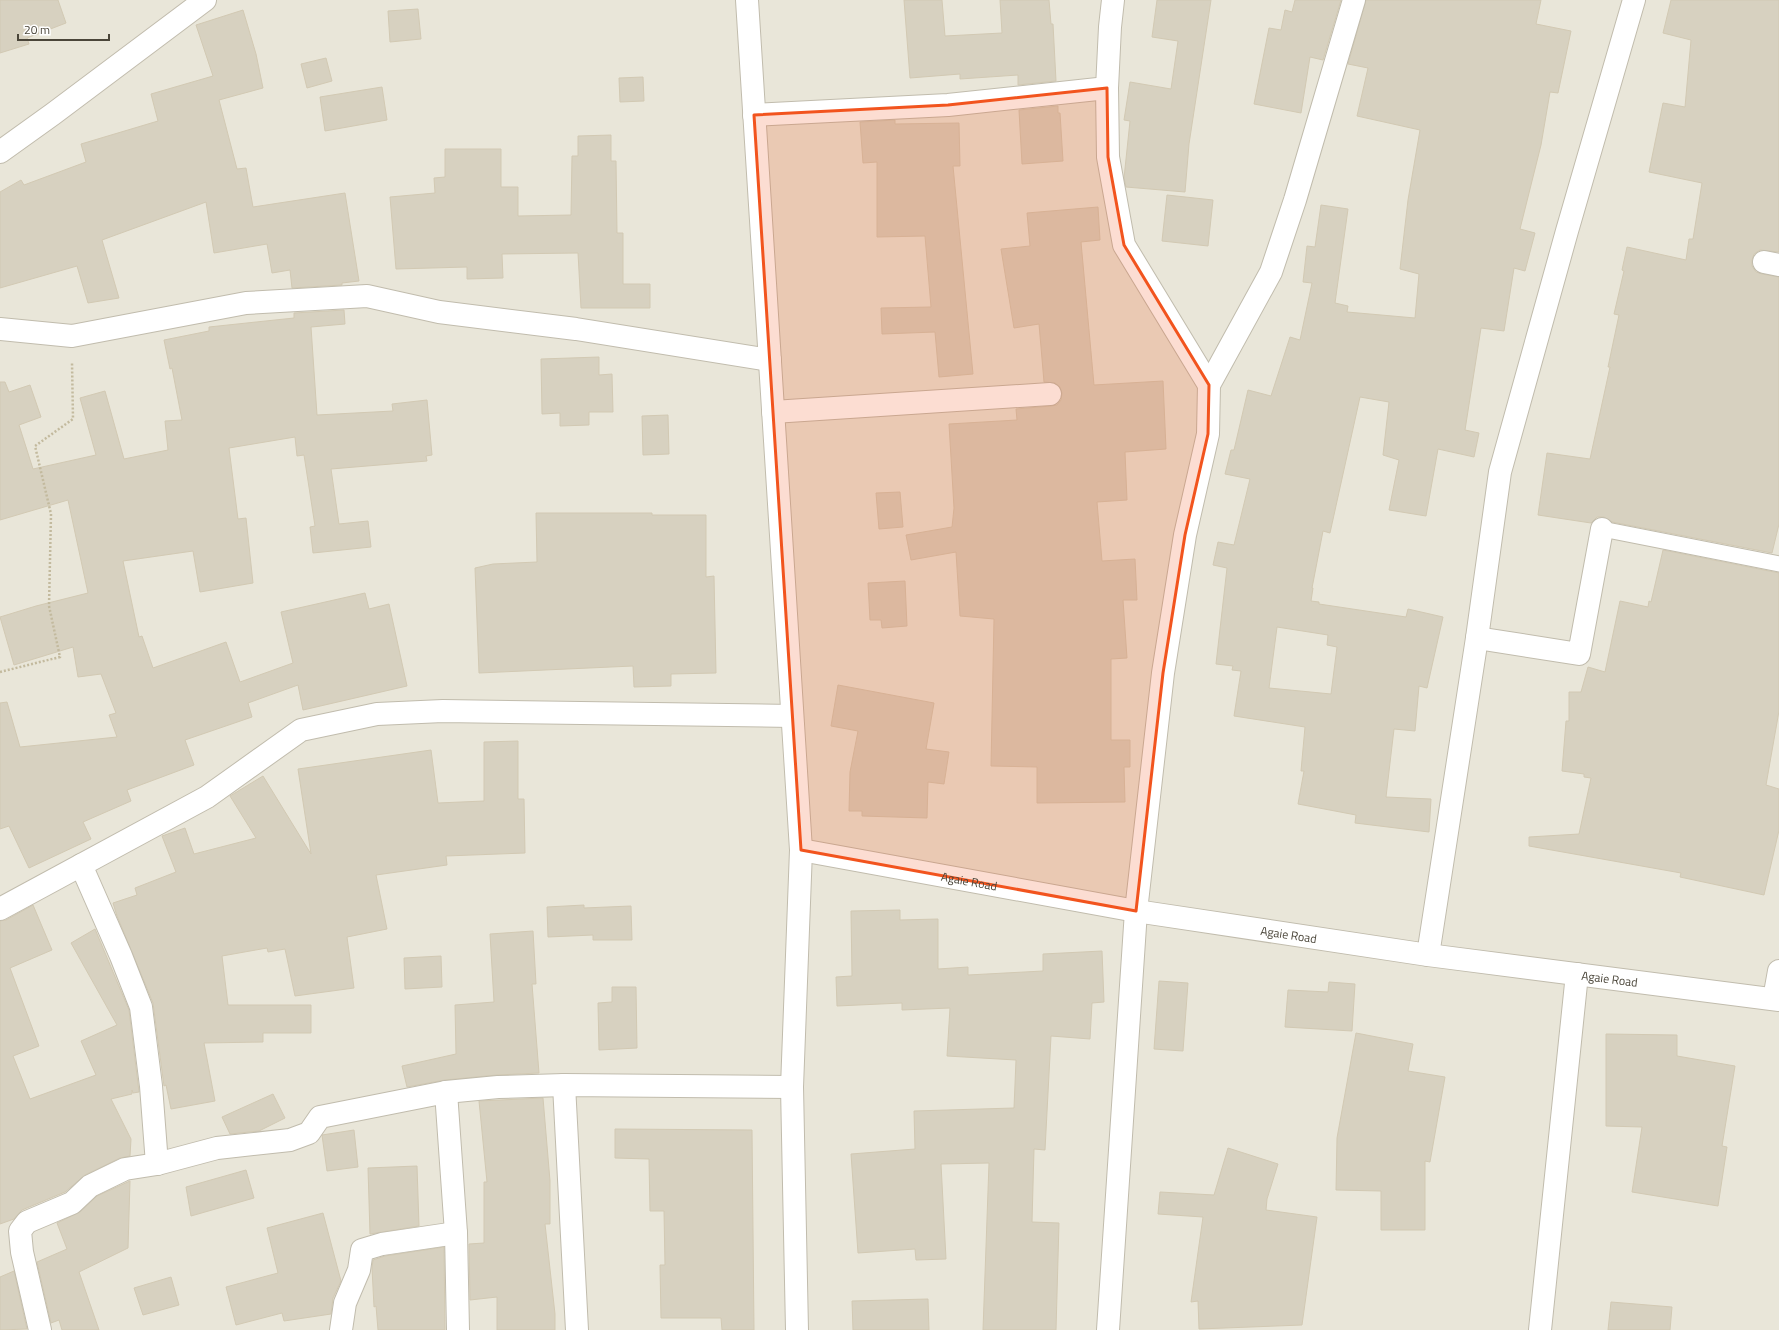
<svg xmlns="http://www.w3.org/2000/svg" width="1779" height="1330" font-family="'Titillium Web',sans-serif">
	<style>
		.residential { fill: #e9e6d9 }
		.building { fill: #d7d1c0; stroke: #d2c9b3; fill-rule: evenodd }
		.lines { fill: none; stroke-linecap: round; stroke-linejoin: round }
		.service-casing { stroke: #c1bcad; stroke-width: 17 }
		.minor-casing { stroke: #c1bcad; stroke-width: 24 }
		.tertiary-casing { stroke: #c1bcad; stroke-width: 24 }
		.path { stroke: #c3ba9e; stroke-width: 2.5; stroke-dasharray: 2 2; stroke-linecap: butt }
		.service { stroke: #fff; stroke-width: 15 }
		.minor { stroke: #fff; stroke-width: 22 }
		.tertiary { stroke: #fff; stroke-width: 22 }
		.marked { fill: #f2541e; fill-opacity: 0.2; stroke: #f2541e; stroke-width: 3; stroke-linejoin: round }
		.labels { text-anchor: middle; dominant-baseline: central; stroke-width: 3; stroke-linejoin: round; paint-order: stroke }
		.street-label { font-size: 12px; fill: #4a4539; stroke: #fff }
	</style>
	<rect width="100%" height="100%" fill="#f5f3eb"/>
	<rect class="residential" x="0" y="0" width="1779" height="1330"/>
	<g class="building">
		<path d="M0 0H58L66 23 27 38 29 44 0 53Z"/>
		<path d="M904 0H942L945 36 1002 33 1000 0H1049L1051 24H1053L1056 81 1018 85V75L960 79V74L910 78Z"/>
		<path d="M1157 0H1211L1189 144 1185 192 1126 187 1124 178 1130 121 1124 120 1130 82 1171 89 1178 41 1152 37Z"/>
		<path d="M1295 0H1341L1323 60 1310 57 1301 113 1254 104 1269 28 1281 30 1285 10 1292 12Z"/>
		<path d="M1366 0H1541L1536 24 1571 31 1558 93 1550 92 1541 145 1520 229 1535 233 1525 271 1514 268 1504 331 1481 328 1465 430 1479 433 1474 457 1438 449 1426 516 1389 510 1399 460 1383 455 1389 402 1360 397 1330 533 1323 531 1312 588H1313L1311 601 1319 602V604L1406 617 1408 609 1443 617 1427 688 1419 686 1415 731 1394 729 1386 797 1431 799 1429 832 1355 823 1356 815 1298 804 1304 771H1301L1305 727 1234 716 1241 671 1232 670 1233 666 1216 664 1227 568 1213 565 1218 542 1234 545 1250 479 1225 474 1231 450H1234L1248 390 1271 396 1290 337 1300 340 1312 283 1303 282 1307 246 1315 247 1321 205 1348 209 1335 303 1348 306 1347 312 1415 318 1419 274 1400 269 1408 200 1420 130 1357 116 1368 68 1348 64ZM1277 627 1328 635 1327 645 1337 647 1331 694 1269 688Z"/>
		<path d="M1671 0H1779V252L1760 250 1754 254 1752 260V266L1756 272 1762 274 1779 277V524L1772 553 1612 522 1604 517H1597L1591 523 1538 515 1547 453 1590 459 1610 367H1608L1619 315 1614 314 1624 271 1622 270 1627 247 1686 260 1689 239H1693L1702 183 1649 172 1663 103 1685 107 1691 40 1663 33Z"/>
		<path d="M418 9 421 39 390 42 388 11Z"/>
		<path d="M243 10 256 54 263 88 219 100 237 169 246 168 253 207 345 193 359 281 342 283V285L292 288 290 270 272 273 267 244 214 253 206 202 102 240 119 298 88 303 77 266 0 288V192L21 180 24 185 86 162 81 144 158 121 151 94 213 76 196 25Z"/>
		<path d="M326 58 332 81 307 88 301 64Z"/>
		<path d="M643 77 644 101 620 102 619 78Z"/>
		<path d="M382 87 387 120 325 131 320 97Z"/>
		<path d="M1058 106V113H1060L1063 161 1022 164 1019 110Z"/>
		<path d="M895 120V124L959 123 960 166H953L973 374 939 377 935 332 882 334 881 308 931 307 925 236 877 237V162L863 163 860 122Z"/>
		<path d="M611 135V161H616L617 233H623V284H650V308H581L578 253 502 254 503 278 467 279V267L396 269 390 197 435 193 434 178 445 177V149H501V187H518V216L571 215 572 156H578V136Z"/>
		<path d="M1167 195 1213 200 1208 246 1162 241Z"/>
		<path d="M1098 207 1100 240 1081 242 1094 385 1163 381 1166 449 1125 452 1127 500 1097 502 1102 561 1135 559 1137 600H1123L1127 658 1111 659V740H1130V767H1124L1125 802 1037 803V767L991 766 994 619 960 616 956 552 911 560 906 535 952 527 954 508 949 424 1017 420 1016 409 1051 406 1057 405 1061 400 1062 393 1060 387 1055 383 1044 382 1039 324 1014 328 1001 249 1030 246 1027 213Z"/>
		<path d="M344 310 345 324 311 327 317 415 393 411 392 404 427 400 432 455 426 456 427 461 331 469 339 524 368 521 371 547 313 553 310 527 315 526 304 455 297 456 295 437 229 448 238 519 246 518 253 583 200 592 193 551 123 561 139 637 142 636 153 668 226 642 240 682 293 663 281 612 365 593 369 609 389 604 407 686 303 710 298 685 248 703 252 717 185 740 194 765 127 790 131 801 83 822 91 839 29 868 9 826 0 829V703L7 702 20 747 117 737 109 715 116 713 101 674 78 677 73 647 14 665 0 617 36 606 88 593 68 500 0 520V382H5L9 392 30 385 41 417 19 425 33 469 96 455 80 398 105 391 124 459 168 450 165 421 182 420 172 368 170 369 164 340 209 331V327L294 318V313Z"/>
		<path d="M599 357V375L612 374 613 412H589V425L560 426V413L542 414 541 359Z"/>
		<path d="M668 415 669 454 643 455 642 416Z"/>
		<path d="M900 492 903 527 879 529 876 493Z"/>
		<path d="M536 513H652V515H706V577L714 576 716 673 671 674V686L634 687 633 666 479 673 475 568 493 564 537 562Z"/>
		<path d="M1663 550 1779 573V711L1766 785 1779 789V830L1764 895 1680 877 1681 873 1529 846V837L1579 834 1591 778 1584 777V774L1562 771 1566 721H1569V692H1581L1588 667 1605 672 1620 601 1648 607 1649 601 1651 602Z"/>
		<path d="M905 581 907 626 882 628 881 620H870L868 583Z"/>
		<path d="M838 685 934 703 926 749 949 752 944 784 928 782 927 818 862 816V811H849L850 772 858 731 831 726Z"/>
		<path d="M518 741V799H524L525 853 446 856 447 865 376 875 387 929 347 937 354 988 295 996 285 949 268 952 267 948 222 956 228 1005H311V1033H263V1042L204 1043 215 1101 171 1109 166 1085 164 1086 153 1003 117 916 113 903 137 895 135 888 176 872 162 836 185 828 194 854 256 838 230 796 263 776 311 854 298 769 431 750 438 803 484 801V742Z"/>
		<path d="M33 905 52 950 10 968 39 1046 13 1056 30 1099 96 1075 81 1041 117 1025 71 943 95 929 129 1010 139 1092 133 1093 132 1090V1094L111 1099 131 1139 130 1156 120 1158 85 1175 65 1192 22 1210 14 1219 0 1224V921L6 920Z"/>
		<path d="M584 905V908L631 906 632 940H593V935L548 937 547 907Z"/>
		<path d="M900 910V920L938 919V969L968 967V975L1043 971V954L1102 951 1104 1002 1092 1003 1090 1039 1051 1036 1045 1150 1034 1149 1032 1222 1059 1223 1056 1330H983L989 1163 941 1164 946 1259 916 1260 915 1249 858 1253 851 1154 915 1149 914 1111 1014 1108 1016 1060 947 1056 950 1008 902 1010V1003L837 1006 836 977 852 976 851 911Z"/>
		<path d="M533 931 536 984H532L539 1073 497 1075 445 1080 407 1087 402 1066 456 1054 455 1005 494 1002 490 934Z"/>
		<path d="M441 956 442 987 405 989 404 958Z"/>
		<path d="M1159 981 1188 983 1183 1051 1154 1049Z"/>
		<path d="M1329 982 1355 984 1352 1031 1285 1027 1288 990 1328 992Z"/>
		<path d="M612 987H636L637 1048 599 1050 598 1003 612 1002Z"/>
		<path d="M1356 1033 1413 1044 1408 1071 1445 1077 1430 1162 1425 1161V1230H1381V1191L1336 1190 1337 1138Z"/>
		<path d="M1606 1034 1677 1035V1056L1735 1066 1722 1146 1727 1147 1718 1206 1632 1192 1642 1127 1606 1126Z"/>
		<path d="M273 1094 285 1118 259 1131 230 1134 222 1117Z"/>
		<path d="M543 1098 550 1181V1224H545L555 1314V1330H497V1297L470 1300 469 1244 484 1243V1182H487L479 1101Z"/>
		<path d="M615 1129 752 1130 754 1330H722L721 1318H661L660 1265H665L664 1211H650L649 1159 615 1158Z"/>
		<path d="M354 1130 358 1167 327 1171 322 1135Z"/>
		<path d="M1228 1148 1278 1164 1267 1199 1266 1210 1317 1217 1302 1325 1199 1329 1198 1301 1191 1302 1203 1217 1158 1214 1160 1192 1214 1195Z"/>
		<path d="M417 1166 419 1226 370 1234 368 1168Z"/>
		<path d="M246 1170 254 1198 191 1216 186 1187Z"/>
		<path d="M130 1181 128 1248 79 1272 99 1330H62L59 1320 51 1323 37 1262 67 1249 57 1223 80 1212 97 1196Z"/>
		<path d="M323 1213 341 1281 333 1298 331 1314 284 1321 282 1313 236 1325 226 1287 278 1273 267 1228Z"/>
		<path d="M444 1247 445 1330H378L376 1306 374 1307 372 1268 373 1260 385 1256Z"/>
		<path d="M14 1271 27 1329 0 1330V1277Z"/>
		<path d="M171 1277 179 1305 143 1315 134 1288Z"/>
		<path d="M928 1299 929 1330H853L852 1301Z"/>
		<path d="M1611 1302 1672 1307 1670 1330H1608Z"/>
	</g>
	<g class="lines">
		<g class="service-casing">
			<path id="service" d="M1602 529 1779 564"/>
		</g>
		<g class="minor-casing">
			<g id="minor">
				<path d="M1113 0 1110 27 1107 88 1108 157 1124 245 1209 385"/>
				<path d="M754 115 948 105 1107 88"/>
				<path d="M1764 262 1779 265"/>
				<path d="M0 329 72 336 246 303 367 296 439 312 576 329 770 360"/>
				<path d="M773 412 1050 394"/>
				<path d="M1477 638 1579 654 1602 529"/>
				<path id="s1" d="M801 850 1136 911 1428 955 1779 1000"/>
				<path d="M81 865 121 956 141 1007 151 1086 157 1164"/>
				<path d="M0 909 207 797 301 730 377 714 443 711 792 716"/>
				<path d="M1428 955 1477 638 1500 472 1567 231 1634 0"/>
				<path d="M1774 999 1779 971"/>
				<path d="M564 1085 577 1330"/>
				<path d="M446 1092 456 1233 458 1330"/>
				<path d="M40 1330 22 1252 20 1231 27 1222 72 1203 90 1186 125 1169 157 1164 217 1148 290 1140 309 1133 320 1117 446 1092 498 1087 564 1085 792 1087"/>
				<path d="M341 1330 345 1303 359 1270 362 1250 382 1244 456 1233"/>
				<path d="M1108 1330 1136 911 1163 673 1185 535 1208 434 1209 385 1271 272 1295 200 1354 0"/>
				<path d="M1540 1330 1577 974"/>
			</g>
		</g>
		<g class="tertiary-casing">
			<g id="tertiary">
				<path d="M747 0 801 850 792 1087 797 1330"/>
				<path d="M0 152 53 114 205 0"/>
			</g>
		</g>
		<path class="path" d="M0 672 60 657 49 606 51 514 35 446 73 419 72 362"/>
		<use href="#service" class="service"/>
		<use href="#minor" class="minor"/>
		<use href="#tertiary" class="tertiary"/>
	</g>
	<path class="marked" d="M1107 88 1108 157 1124 245 1209 385 1208 434 1185 535 1163 673 1136 911 801 850 754 115 948 105Z"/>
	<g class="labels">
		<g class="street-label">
			<text stroke="none"><textPath href="#s1" startOffset="171">Agaie Road</textPath></text>
			<text stroke="none"><textPath href="#s1" startOffset="495">Agaie Road</textPath></text>
			<text stroke="none"><textPath href="#s1" startOffset="819">Agaie Road</textPath></text>
		</g>
	</g>
	<path d="M18 34v6h91v-6" fill="none" stroke="#4a4539" stroke-width="2"/>
	<text x="24" y="34" font-size="12" fill="#4a4539" stroke="#ffffff" stroke-width="3" paint-order="stroke">20 m</text>
</svg>
